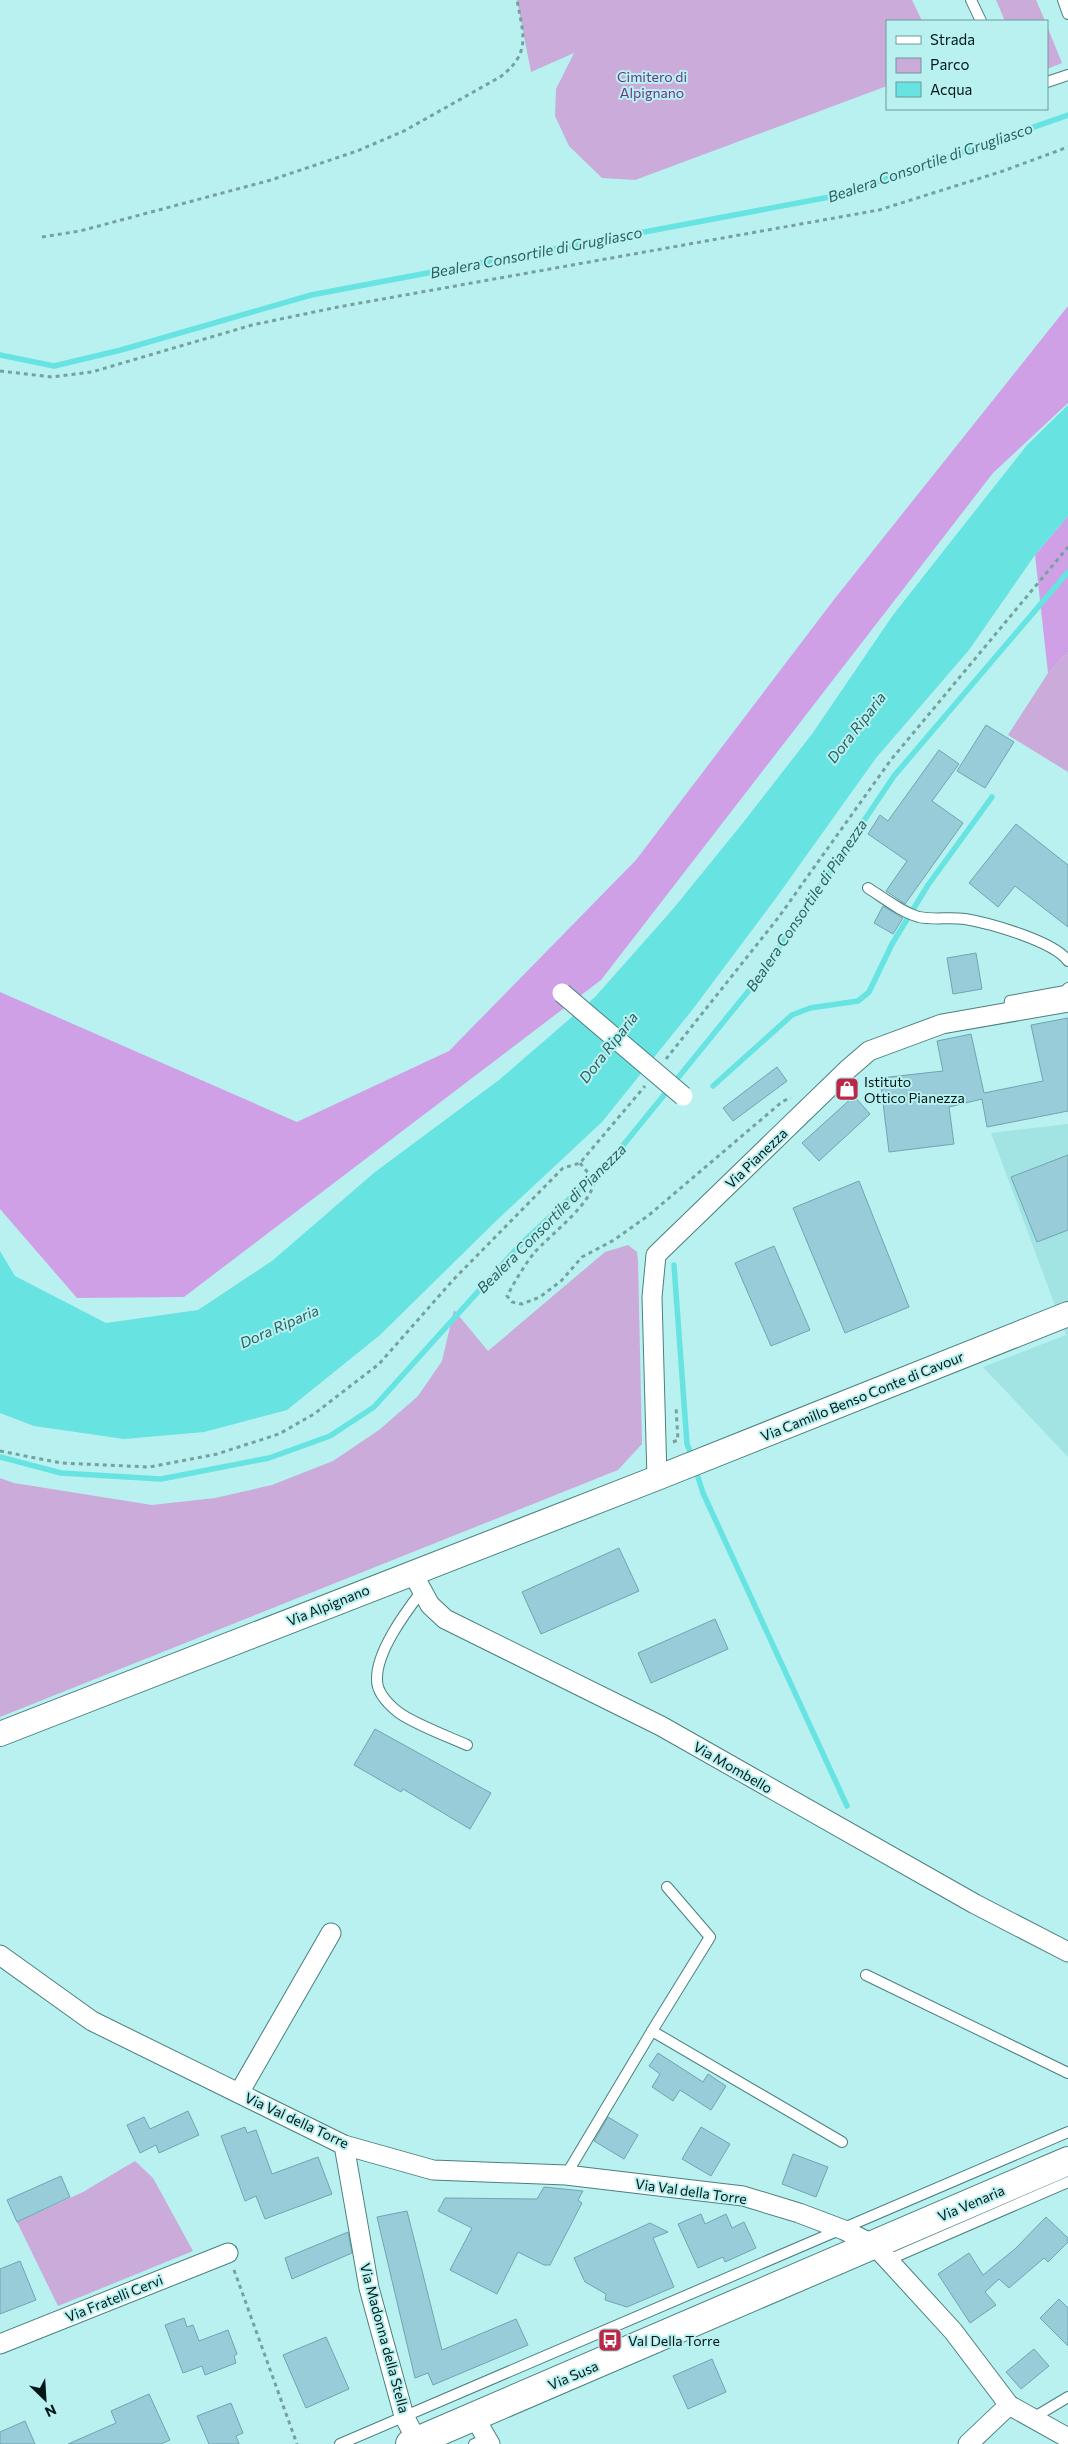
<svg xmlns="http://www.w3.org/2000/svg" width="1068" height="2444" font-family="Commissioner,sans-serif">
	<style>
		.built { fill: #a2e4e3 }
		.green { fill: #caabd9 }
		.forest { fill: #cfa0e6 }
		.water { fill: #67e3e2 }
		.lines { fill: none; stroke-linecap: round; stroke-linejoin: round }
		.stream { stroke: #67e3e2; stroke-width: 5.5 }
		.building { fill: #98ccd9; stroke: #71a4b1 }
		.service-casing { stroke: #4a807f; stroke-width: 12 }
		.minor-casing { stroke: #4a807f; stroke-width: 21 }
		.tertiary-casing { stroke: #4a807f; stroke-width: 26 }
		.secondary-casing { stroke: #4a807f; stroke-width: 30 }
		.path { stroke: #75a1a1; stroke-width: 3; stroke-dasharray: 4 4; stroke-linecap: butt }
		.service { stroke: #fff; stroke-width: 10 }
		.minor { stroke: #fff; stroke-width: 19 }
		.tertiary { stroke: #fff; stroke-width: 24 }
		.secondary { stroke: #fff; stroke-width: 28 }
		.minor-bridge-casing { stroke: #4a807f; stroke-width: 21; stroke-linecap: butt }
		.minor-bridge { stroke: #fff; stroke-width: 19 }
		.labels { text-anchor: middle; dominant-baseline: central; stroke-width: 4; stroke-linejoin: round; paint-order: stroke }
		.park-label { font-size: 14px; fill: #6e3587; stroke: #b8f1f0 }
		.poi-label { font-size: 14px; fill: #021717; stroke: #b8f1f0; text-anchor: start }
		.street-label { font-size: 14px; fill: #021717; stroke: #b8f1f0 }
		.water-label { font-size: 15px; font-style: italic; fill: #2b6060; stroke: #b8f1f0 }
	</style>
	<rect width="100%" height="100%" fill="#b8f1f0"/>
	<path class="built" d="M1068 1124V1457L983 1367 1066 1335 991 1133Z"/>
	<g class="green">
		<path d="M517 0H912L922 21H887V86L635 180 602 178 569 146 555 116 556 89 574 53 531 72Z"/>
		<path d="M996 0H1036L1045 21H1005Z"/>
		<path d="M1047 26 1062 63 1047 69Z"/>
		<path d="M1068 652V772L1008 735 1048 673Z"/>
		<path d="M628 1245 637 1252 638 1261 642 1444 618 1470 0 1717V1478L14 1483 152 1505 215 1498 272 1485 333 1461 379 1430 418 1396 442 1361 454 1310 488 1351 605 1252Z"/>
		<path d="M135 2161 153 2178 193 2251 58 2306 17 2222 83 2192Z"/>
	</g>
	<g class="forest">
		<path d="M1068 306V403L993 473 601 980 184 1297 77 1298 0 1209V992L297 1122 449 1051 636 860 836 597Z"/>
		<path d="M1068 516V652L1048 673 1035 555Z"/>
	</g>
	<path class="water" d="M1068 405V516L1035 555 969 650 876 758 776 898 693 1009 602 1122 497 1220 380 1335 287 1410 204 1432 124 1439 34 1426 0 1413V1251L15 1276 106 1323 198 1310 272 1261 375 1172 499 1080 595 997 673 909 742 824 812 734 893 615 1027 445Z"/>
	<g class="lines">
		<g class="stream">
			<path d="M0 355 54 366 121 350 311 295 840 195 1068 115"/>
			<path d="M713 1086 792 1015 810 1008 858 1001 869 992 892 944 928 885 992 797"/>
			<path d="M674 1265 687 1444 691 1454"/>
			<path d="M0 1457 61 1473 161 1479 269 1458 330 1436 374 1407 521 1244 612 1159 755 983 894 776 1068 572"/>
			<path d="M698 1477 703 1493 847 1806"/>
		</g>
	</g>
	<g class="building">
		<path d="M986 725 1014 742 985 788 957 771Z"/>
		<path d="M939 750 959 764 932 801 963 823 905 904 886 891 907 861 868 834 880 815 888 821Z"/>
		<path d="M1016 824 1068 865V927L1015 886 998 907 969 883Z"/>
		<path d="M883 906 903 918 893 934 874 923Z"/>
		<path d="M976 953 982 989 953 994 947 958Z"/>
		<path d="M1068 1018V1111L987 1127 982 1099 949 1107 954 1144 889 1152 880 1078 943 1071 937 1041 971 1034 984 1093 1043 1081 1031 1025Z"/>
		<path d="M777 1067 787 1081 733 1121 723 1108Z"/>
		<path d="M854 1096 870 1114 819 1161 802 1143Z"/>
		<path d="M1068 1155V1230L1037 1242 1011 1177Z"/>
		<path d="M859 1181 909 1307 845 1333 793 1208Z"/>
		<path d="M774 1246 810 1330 771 1346 735 1263Z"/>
		<path d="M619 1548 639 1591 541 1634 522 1592Z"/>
		<path d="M715 1619 728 1649 651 1683 638 1653Z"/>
		<path d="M375 1729 491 1793 470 1829 403 1789 401 1792 354 1765Z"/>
		<path d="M658 2053 703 2082 708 2074 726 2086 711 2110 680 2090 673 2101 652 2087 660 2074 649 2066Z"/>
		<path d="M188 2111 199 2135 159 2153 156 2145 140 2153 127 2125 144 2117 150 2129Z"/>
		<path d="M608 2117 638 2135 624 2159 594 2141Z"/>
		<path d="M245 2127 247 2133 256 2130 272 2174 318 2157 332 2194 265 2219 256 2196 245 2201 221 2136Z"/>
		<path d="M701 2127 730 2144 711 2176 682 2159Z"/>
		<path d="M793 2154 828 2167 816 2197 782 2184Z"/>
		<path d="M61 2176 70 2197 17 2222 7 2200Z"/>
		<path d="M544 2187 583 2191 578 2200 582 2203 550 2265H544L518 2252 497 2294 450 2270 472 2228 438 2211 445 2198 537 2199Z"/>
		<path d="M407 2211 442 2350 516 2319 528 2345 433 2385 428 2373 415 2378 377 2217Z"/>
		<path d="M701 2214 705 2224 726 2214 732 2228 744 2222 756 2248 725 2262 723 2257 698 2268 678 2224Z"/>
		<path d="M1046 2217 1068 2238V2242L1048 2262 1044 2258 1009 2288 999 2279 985 2292 996 2305 970 2323 938 2274 969 2253 983 2275 1016 2248Z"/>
		<path d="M650 2223 668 2232 653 2238 674 2287 627 2307 605 2300 606 2294 585 2282 574 2258Z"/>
		<path d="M348 2232 352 2253 292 2279 285 2258Z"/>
		<path d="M20 2261 36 2300 0 2314V2269Z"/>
		<path d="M1059 2299 1068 2308V2346L1040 2318Z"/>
		<path d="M184 2318 187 2327 193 2325 199 2341 228 2330 237 2354 234 2356 236 2363 205 2375 202 2366 183 2373 165 2325Z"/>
		<path d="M326 2337 349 2389 306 2408 283 2355Z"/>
		<path d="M1034 2349 1049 2366 1021 2389 1006 2372Z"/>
		<path d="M712 2359 726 2392 688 2409 673 2376Z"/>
		<path d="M149 2394 170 2440 161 2444H68L116 2423 111 2411Z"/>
		<path d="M231 2403 243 2433 236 2436 239 2444H209L197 2416Z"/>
		<path d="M25 2421 35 2444H0V2432Z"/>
	</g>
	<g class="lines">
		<g class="service-casing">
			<g id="service">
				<path d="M971 0 981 21"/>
				<path d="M1063 0 1068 14"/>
				<path d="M1047 82 1068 75"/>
				<path d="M868 888C884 898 901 912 919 917 933 920 950 917 965 919 989 923 1054 941 1068 961"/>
				<path d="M1008 1014 1010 1001 1065 991 1068 988"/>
				<path d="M421 1592C405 1613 376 1652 377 1680 377 1693 388 1704 398 1712 412 1723 449 1737 467 1745"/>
				<path d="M866 1975 1068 2073"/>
				<path d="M652 2031 710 1937 667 1887"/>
				<path d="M566 2175 652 2031 842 2142"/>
				<path d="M888 2260 1068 2182"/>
				<path d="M1033 2418 1068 2397"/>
				<path d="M340 2444 1068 2132"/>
				<path d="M474 2444 486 2439"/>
			</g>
		</g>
		<g class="minor-casing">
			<g id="minor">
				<path d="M657 1478 652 1297 656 1255 847 1070 869 1051 942 1024 1068 1002"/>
				<path d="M412 1572 430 1605 445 1619 661 1726 975 1904 1068 1952"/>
				<path d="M0 1955 92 2021 344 2145 433 2170 566 2175 743 2196 799 2213 844 2230 874 2245 888 2260 953 2331 1009 2405 1068 2438"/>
				<path d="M239 2093 331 1933"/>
				<path d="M344 2145 369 2288 404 2416 417 2441"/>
				<path d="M0 2344 228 2253"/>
				<path d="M475 2418 490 2444"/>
				<path d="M968 2444 1009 2405"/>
			</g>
		</g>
		<g class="tertiary-casing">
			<path id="tertiary" d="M0 1734 657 1478 1068 1314"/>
		</g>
		<g class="secondary-casing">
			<path id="secondary" d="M410 2444 1068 2161"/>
		</g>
		<g class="path">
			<path d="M42 237 80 231 271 180 357 151 404 131 500 77C532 53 523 34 517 0"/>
			<path d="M0 371 52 377 92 372 252 325 338 307 879 210 1003 171 1068 147"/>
			<path d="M666 1059 778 918 890 761 1068 547"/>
			<path d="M580 1163 594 1180C594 1202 550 1235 534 1253 524 1266 515 1281 507 1296L512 1302 522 1304 540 1297 561 1281 582 1257 614 1240 649 1215 783 1101 791 1098"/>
			<path d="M673 1442 678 1440 676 1407"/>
			<path d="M0 1451 61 1463 149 1467 217 1454 279 1434 314 1414 379 1364 453 1280 563 1168 580 1163 645 1086"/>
			<path d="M234 2270 297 2444"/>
		</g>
		<use href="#service" class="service"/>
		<use href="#minor" class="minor"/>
		<use href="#tertiary" class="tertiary"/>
		<use href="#secondary" class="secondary"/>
		<g class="minor-bridge-casing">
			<path id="minor-bridge" d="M562 993 683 1096"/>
		</g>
		<use href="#minor-bridge" class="minor-bridge"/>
	</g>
	<defs>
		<g id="shop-square" transform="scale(1.25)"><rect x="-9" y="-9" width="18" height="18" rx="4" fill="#b92847" stroke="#b8f1f0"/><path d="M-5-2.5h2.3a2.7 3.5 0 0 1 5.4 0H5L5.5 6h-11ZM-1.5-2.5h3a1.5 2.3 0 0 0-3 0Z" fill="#fff"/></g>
		<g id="bus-square" transform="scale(1.25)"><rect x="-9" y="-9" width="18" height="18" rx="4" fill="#b92847" stroke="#b8f1f0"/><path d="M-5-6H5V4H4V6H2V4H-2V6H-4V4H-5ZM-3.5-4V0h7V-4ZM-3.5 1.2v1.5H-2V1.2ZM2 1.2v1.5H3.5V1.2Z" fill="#fff"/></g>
	</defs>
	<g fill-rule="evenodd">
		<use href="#shop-square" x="847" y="1089"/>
		<use href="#bus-square" x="610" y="2340"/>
	</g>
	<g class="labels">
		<g class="park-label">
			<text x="652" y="76">Cimitero di<tspan x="652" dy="16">Alpignano</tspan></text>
		</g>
		<g class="poi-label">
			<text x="864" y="1081">Istituto<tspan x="864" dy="16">Ottico Pianezza</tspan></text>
			<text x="628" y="2340">Val Della Torre</text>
		</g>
		<g class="street-label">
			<text transform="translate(756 1158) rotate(-44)">Via Pianezza</text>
			<text transform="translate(862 1396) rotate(-22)">Via Camillo Benso Conte di Cavour</text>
			<text transform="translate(328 1605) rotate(-22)">Via Alpignano</text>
			<text transform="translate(733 1767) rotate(30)">Via Mombello</text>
			<text transform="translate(297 2120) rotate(25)">Via Val della Torre</text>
			<text transform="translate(691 2191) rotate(8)">Via Val della Torre</text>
			<text transform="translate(971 2203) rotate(-23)">Via Venaria</text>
			<text transform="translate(114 2298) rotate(-22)">Via Fratelli Cervi</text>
			<text transform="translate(385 2338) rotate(75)">Via Madonna della Stella</text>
			<text transform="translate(573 2375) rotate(-23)">Via Susa</text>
		</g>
		<g class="water-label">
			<text transform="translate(930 162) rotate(-19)">Bealera Consortile di Grugliasco</text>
			<text transform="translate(536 252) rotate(-11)">Bealera Consortile di Grugliasco</text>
			<text transform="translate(856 727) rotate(-52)">Dora Riparia</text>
			<text transform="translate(806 905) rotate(-56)">Bealera Consortile di Pianezza</text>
			<text transform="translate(608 1047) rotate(-52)">Dora Riparia</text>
			<text transform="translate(551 1218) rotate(-45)">Bealera Consortile di Pianezza</text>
			<text transform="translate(279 1326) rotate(-24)">Dora Riparia</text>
		</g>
	</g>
	<rect x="886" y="20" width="162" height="90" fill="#b8f1f0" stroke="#6f9a99"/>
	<rect x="896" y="36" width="25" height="8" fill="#ffffff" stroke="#6f9a99"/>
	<text x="930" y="45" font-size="15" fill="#021717">Strada</text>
	<rect x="896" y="58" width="25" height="15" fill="#caabd9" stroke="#6f9a99"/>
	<text x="930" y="70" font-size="15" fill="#021717">Parco</text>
	<rect x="896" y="82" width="25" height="15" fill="#67e3e2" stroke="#6f9a99"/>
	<text x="930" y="95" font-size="15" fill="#021717">Acqua</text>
	<g transform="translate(45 2399) rotate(155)" stroke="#b8f1f0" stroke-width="4" paint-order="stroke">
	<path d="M0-4L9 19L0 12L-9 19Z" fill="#021717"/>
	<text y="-8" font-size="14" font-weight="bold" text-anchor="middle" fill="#021717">N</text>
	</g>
</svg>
